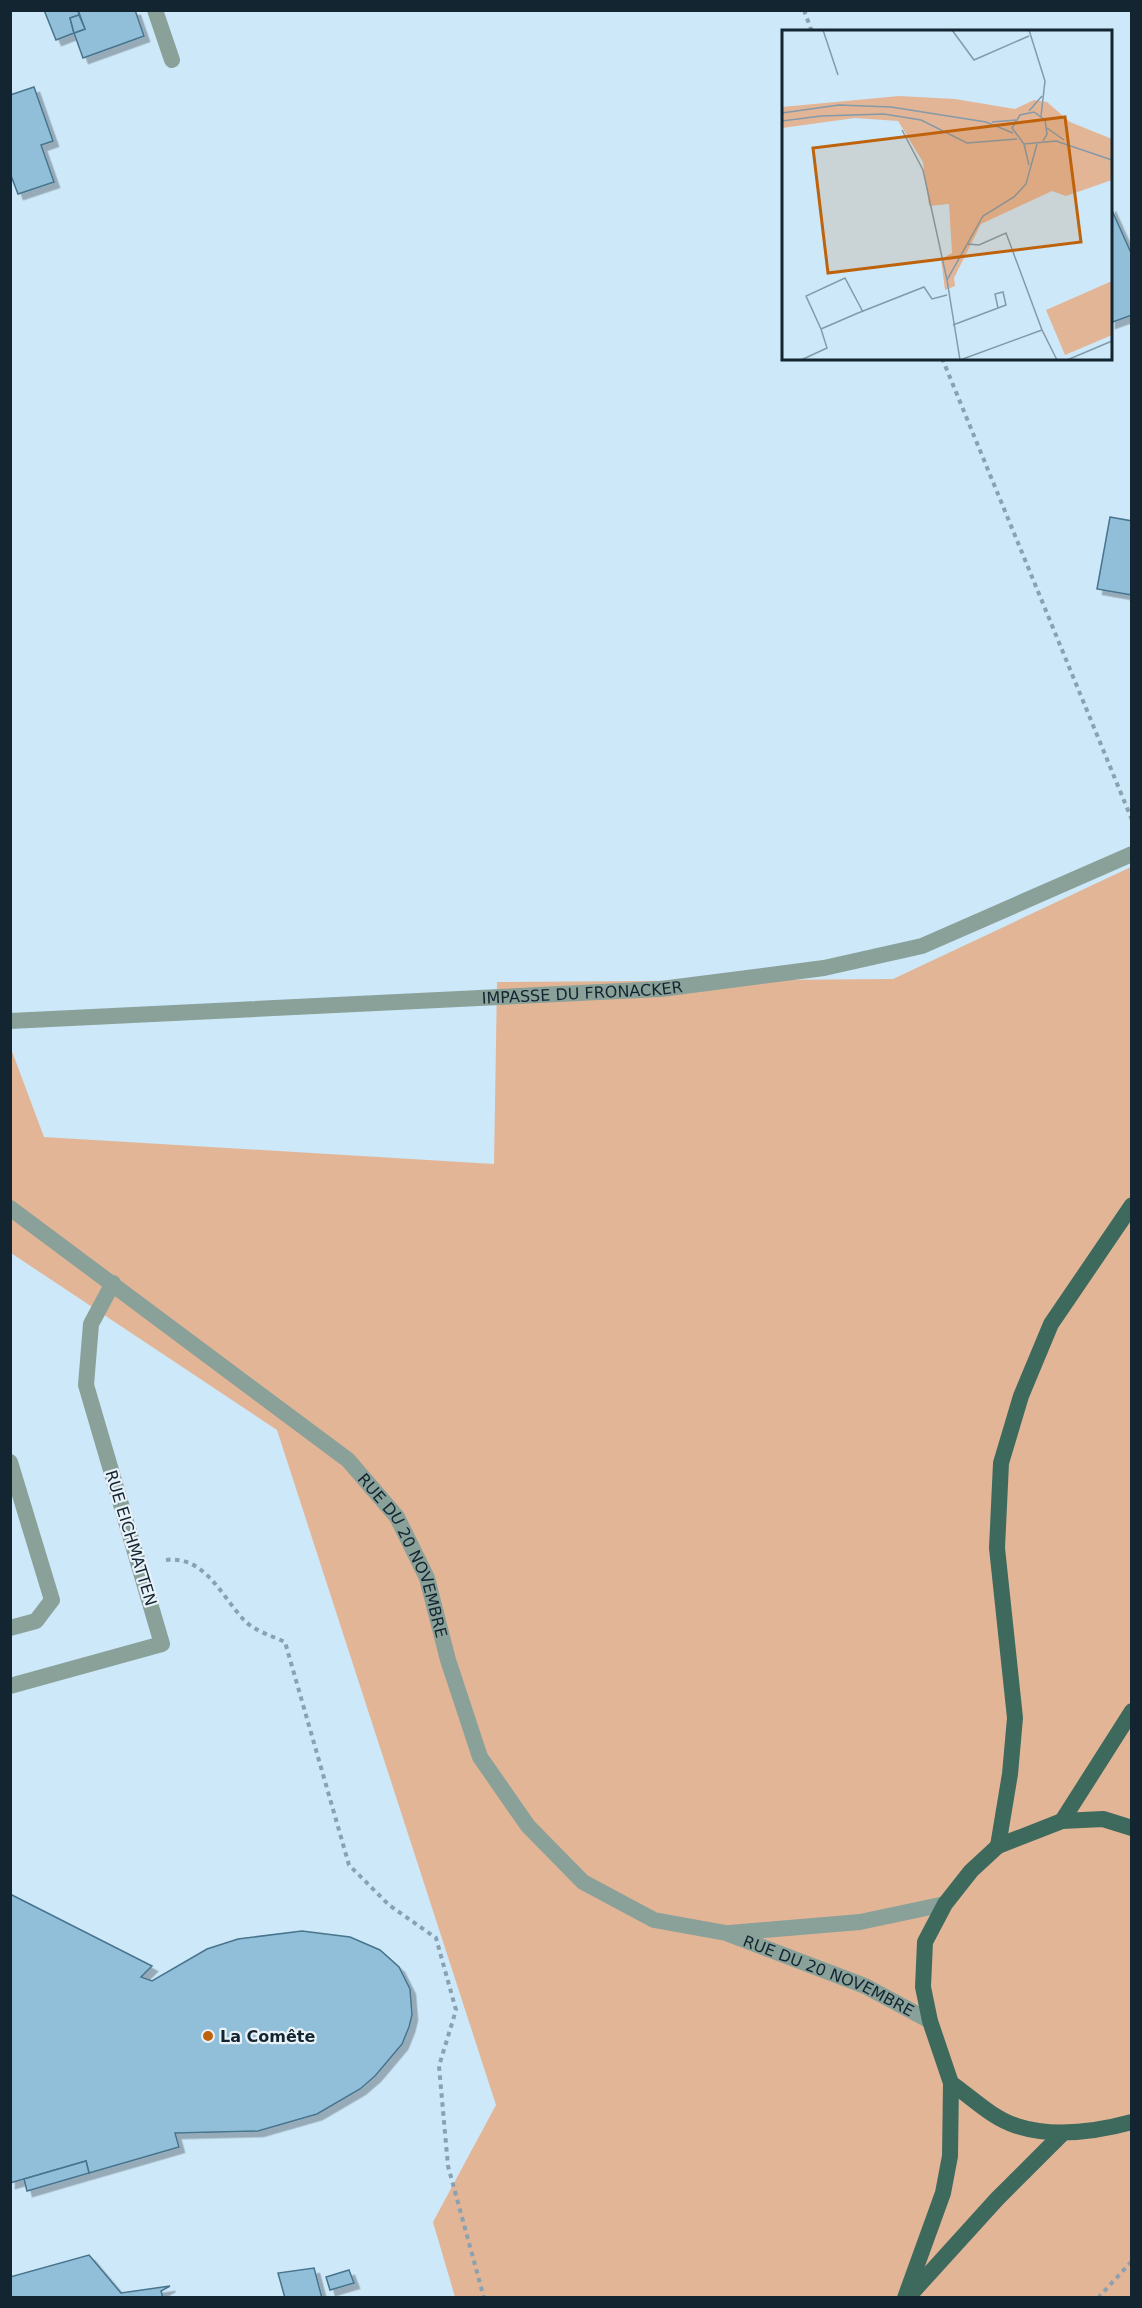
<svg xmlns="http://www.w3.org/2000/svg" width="1142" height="2308" font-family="'DejaVu Sans',sans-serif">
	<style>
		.green { fill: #e3b597 }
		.building { fill: #91bfda; stroke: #48748c; stroke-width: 1.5; filter: url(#shadow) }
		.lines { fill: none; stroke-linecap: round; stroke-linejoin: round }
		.path { stroke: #89a1b0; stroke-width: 4; stroke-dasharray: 4.5 4.5; stroke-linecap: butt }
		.service { stroke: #8aa19a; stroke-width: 16 }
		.minor { stroke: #8aa19a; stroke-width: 16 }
		.primary { stroke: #3e6a5e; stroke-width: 16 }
		.poi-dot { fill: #be630c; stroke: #e9f2f8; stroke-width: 2 }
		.labels { text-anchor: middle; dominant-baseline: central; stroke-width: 4.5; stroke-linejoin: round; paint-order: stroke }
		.street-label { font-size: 16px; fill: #132530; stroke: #e9f2f8 }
		.poi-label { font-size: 16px; font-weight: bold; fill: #132530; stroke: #e9f2f8; text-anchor: start }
		.inset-road { fill: none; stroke: #839aa9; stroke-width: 1.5 }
		.view { fill: #be630c; fill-opacity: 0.15; stroke: #be630c; stroke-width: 3 }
		.inset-edge { fill: none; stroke: #132530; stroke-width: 3 }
	</style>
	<defs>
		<filter id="shadow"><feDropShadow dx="5.5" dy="5.5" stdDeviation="0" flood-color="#0004"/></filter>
	</defs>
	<rect width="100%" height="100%" fill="#cde8f9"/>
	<path class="green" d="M1131 867V2297H455L433 2222 496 2105 277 1430 11 1253 10 1046 44 1137 494 1164 497 982 893 979Z"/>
	<g class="building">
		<path d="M44 10H78L79 15 70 18 74 33 56 40Z"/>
		<path d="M78 10H135L144 36 83 58 74 33 85 29Z"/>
		<path d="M79 15 85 29 74 33 70 18Z"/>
		<path d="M34 87 53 141 41 145 54 182 18 194 10 173V95Z"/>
		<path d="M1110 206 1132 255V315L1110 323Z"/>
		<path d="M1110 517 1132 521V595L1097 589Z"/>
		<path d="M10 1894 152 1966 141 1977 152 1981 207 1949 238 1939 302 1931 350 1937 380 1950 399 1967 410 1989 412 2015 409 2027 402 2044 375 2076 360 2089 317 2114 258 2131 175 2133 179 2147 89 2173 86 2161 10 2183Z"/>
		<path d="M86 2161 89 2173 27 2191 24 2179Z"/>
		<path d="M89 2255 121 2293 170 2286 161 2291 163 2298H10V2277Z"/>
		<path d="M314 2268 322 2298H285L278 2273Z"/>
		<path d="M349 2270 354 2283 330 2290 326 2277Z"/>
	</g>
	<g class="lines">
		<g class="path">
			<path d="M804 10 812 32"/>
			<path d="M942 358 1132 820"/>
			<path d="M166 1560C205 1555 222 1597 244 1620 253 1630 272 1636 285 1642L349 1865 389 1905 436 1938 456 2010 439 2066 448 2166 484 2298"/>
			<path d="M1098 2298 1132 2261"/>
		</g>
		<g class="service">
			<path d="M155 10 172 60"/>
			<path d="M10 1462 52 1600 36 1621 10 1628"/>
		</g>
		<g class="minor">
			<path id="s1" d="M10 1021 661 989 824 968 922 946 1132 854"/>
			<path id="s2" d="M10 1208 348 1460 397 1517 427 1578 448 1660 480 1757 528 1826 583 1882 654 1920 726 1933 865 1986 930 2021"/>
			<path d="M10 1686 162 1644 86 1385 91 1324 113 1283"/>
			<path d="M730 1933 860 1922 945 1904"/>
		</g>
		<g class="primary">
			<path d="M1062 1821 1132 1711"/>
			<path d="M998 1846 1010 1774 1015 1718 997 1548 1001 1463 1021 1396 1051 1324 1132 1205"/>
			<path d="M951 2083C971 2097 993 2119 1017 2126 1054 2138 1095 2132 1132 2122"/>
			<path d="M909 2296 997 2199 1063 2133"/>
			<path d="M905 2298 943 2193 950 2156 951 2083 930 2021 923 1987 925 1942 945 1904 971 1871 998 1846 1062 1821 1103 1819 1132 1828"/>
		</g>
	</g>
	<circle class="poi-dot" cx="208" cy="2036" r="6"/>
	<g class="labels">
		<g class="street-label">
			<text stroke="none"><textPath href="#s1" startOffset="573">IMPASSE DU FRONACKER</textPath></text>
			<text transform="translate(131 1538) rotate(73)">RUE EICHMATTEN</text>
			<text stroke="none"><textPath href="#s2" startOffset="534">RUE DU 20 NOVEMBRE</textPath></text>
			<text stroke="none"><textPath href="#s2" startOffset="1179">RUE DU 20 NOVEMBRE</textPath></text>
		</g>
		<g class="poi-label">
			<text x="220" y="2036">La Comête</text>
		</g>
	</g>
	<g transform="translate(782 30)">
		<rect width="330" height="330" fill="#cde8f9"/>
		<path d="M117 66 173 69 233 79 252 70 265 72 288 92 330 109V150L284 166 270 161 199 194 172 248 173 256 163 260 159 229 170 223 167 174 147 176 141 132 116 91 73 88 0 98V77ZM330 251V305L283 325 264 280Z" fill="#e3b597"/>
		<path class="inset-road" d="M41 0 56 45M170 0 192 30 247 6M247 0 263 51 259 86M247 81 260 66M0 83 57 75 109 77 204 92 231 103M0 91 39 86 102 84 139 90 185 113 235 109M210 92 234 90M265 98 282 110M120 100 141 140 165 250M261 111 265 104 263 90 252 82 238 85 230 98 242 114 274 111 330 130M242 114 247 135M185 214 197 215 224 203 260 300M171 295 224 275 221 262 213 264 216 278M39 299 24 266 63 248 81 282M19 330 45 318 39 299 76 283 142 257 150 269 165 265M178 330 165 250 201 186 232 167 244 154 255 114M178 330 260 300 275 330M285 330 330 311"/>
		<path class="view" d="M283 87 299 212 46 243 31 118Z"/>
		<rect width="330" height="330" class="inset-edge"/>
	</g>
	<rect width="1142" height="2308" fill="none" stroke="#132530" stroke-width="24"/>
</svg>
